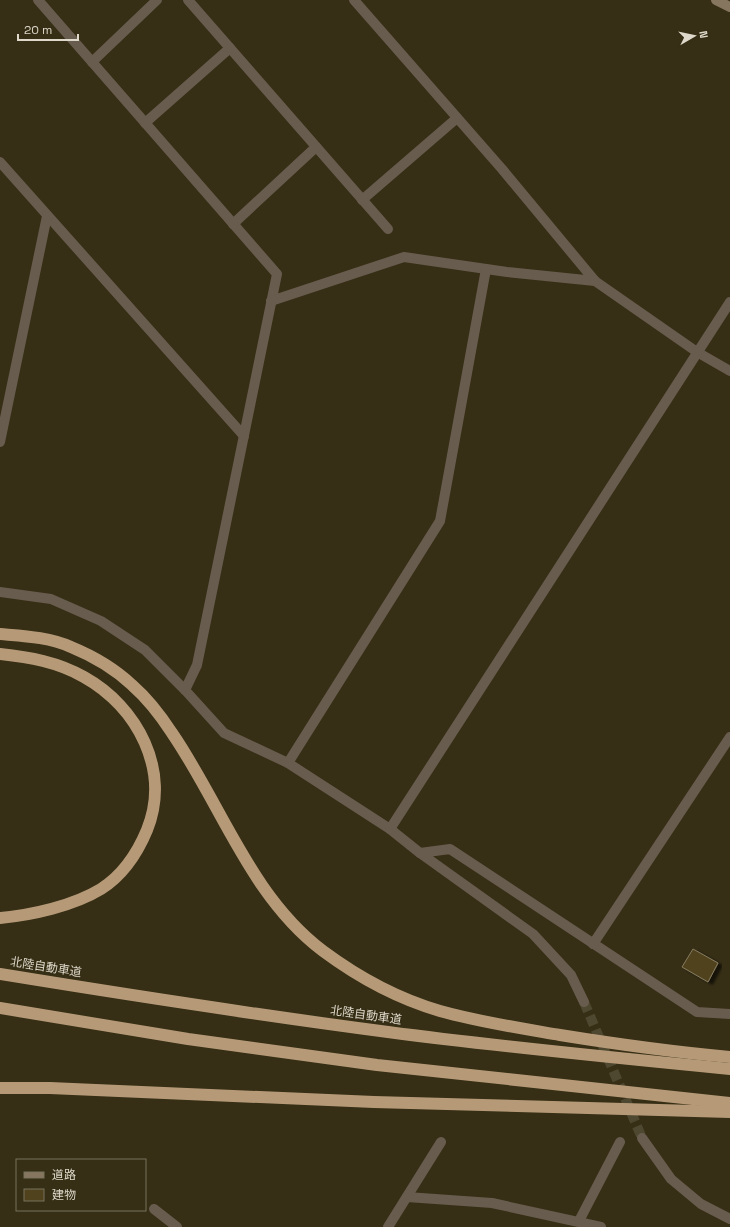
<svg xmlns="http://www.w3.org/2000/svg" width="730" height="1227" font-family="'Space Grotesk','Noto Sans JP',sans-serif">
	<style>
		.building { fill: #4f421c; stroke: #867c61; filter: url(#shadow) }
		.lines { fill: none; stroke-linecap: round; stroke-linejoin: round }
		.street-tunnel { stroke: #4f4830; stroke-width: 10; stroke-dasharray: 10 5; stroke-linecap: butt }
		.street { stroke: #685c4e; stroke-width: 10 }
		.secondary { stroke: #87765f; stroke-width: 10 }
		.highway { stroke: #b69a78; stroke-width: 12 }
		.labels { text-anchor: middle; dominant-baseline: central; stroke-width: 3; stroke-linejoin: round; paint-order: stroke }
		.street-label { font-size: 12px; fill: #ded9cb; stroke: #362e15 }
	</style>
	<defs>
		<filter id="shadow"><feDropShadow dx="4.5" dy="2.5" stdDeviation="1" flood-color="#0009"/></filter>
	</defs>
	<rect width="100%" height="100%" fill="#362e15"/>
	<path class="building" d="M693 949 718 963 708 982 682 967Z"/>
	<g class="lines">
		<path class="street-tunnel" d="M584 1002 642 1138"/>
		<g class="street">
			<path d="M38 0 277 274 197 665 185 690"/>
			<path d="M188 0 388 229"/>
			<path d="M354 0 502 169 595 281 697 352 730 371"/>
			<path d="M92 62 157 0"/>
			<path d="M145 123 230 48"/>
			<path d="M0 162 244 436"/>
			<path d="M362 200 457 118"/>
			<path d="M233 224 316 147"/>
			<path d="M271 301 404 257 507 272 595 281"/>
			<path d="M0 442 47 216"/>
			<path d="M0 592 51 599 101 621 145 650 185 690 224 733 288 763 390 829 420 853 533 934 571 975 584 1002"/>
			<path d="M288 763 440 521 486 269"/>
			<path d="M390 829 730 302"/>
			<path d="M420 853 450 849 697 1012 730 1014"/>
			<path d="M593 944 730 737"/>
			<path d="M642 1138 671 1179 701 1204 730 1219"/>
			<path d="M407 1197 492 1203 601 1227"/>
			<path d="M154 1209 177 1227"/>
			<path d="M579 1221 620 1142"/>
			<path d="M388 1227 441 1142"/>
		</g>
		<path class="secondary" d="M716 0 730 7"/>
		<g class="highway">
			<path d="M0 634C23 636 49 637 71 647 93 656 115 669 132 685 148 699 161 716 172 733 222 806 251 897 323 951 358 977 399 999 440 1011 479 1022 519 1028 560 1035 616 1044 673 1052 730 1057"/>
			<path d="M0 654C29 657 58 662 84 677 138 707 171 771 147 830 137 854 123 875 101 889 73 906 32 915 0 918"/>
			<path d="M0 974C129 995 258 1015 388 1032 502 1047 616 1058 730 1069"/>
			<path d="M0 1008 188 1039 377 1065 730 1103"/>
			<path d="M0 1088H50L374 1102 730 1112"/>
		</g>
	</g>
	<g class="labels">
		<g class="street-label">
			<text transform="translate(46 967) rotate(9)">北陸自動車道</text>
			<text transform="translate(366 1015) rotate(8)">北陸自動車道</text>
		</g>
	</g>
	<rect x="16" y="1159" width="130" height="52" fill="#362e15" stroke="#79725e"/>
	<rect x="24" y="1172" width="20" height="6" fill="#87765f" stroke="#79725e"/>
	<text x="52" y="1179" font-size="12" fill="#ded9cb">道路</text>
	<rect x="24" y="1189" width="20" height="12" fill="#4f421c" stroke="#79725e"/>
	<text x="52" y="1199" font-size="12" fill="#ded9cb">建物</text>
	<g transform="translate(694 36) rotate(81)" stroke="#362e15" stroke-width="3" paint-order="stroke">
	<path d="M0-3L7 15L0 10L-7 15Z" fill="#ded9cb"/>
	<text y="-6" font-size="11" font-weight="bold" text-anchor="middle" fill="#ded9cb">N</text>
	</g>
	<path d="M18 34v6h60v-6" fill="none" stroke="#ded9cb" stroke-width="2"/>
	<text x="24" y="34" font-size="12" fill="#ded9cb" stroke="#362e15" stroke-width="3" paint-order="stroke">20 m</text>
</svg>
